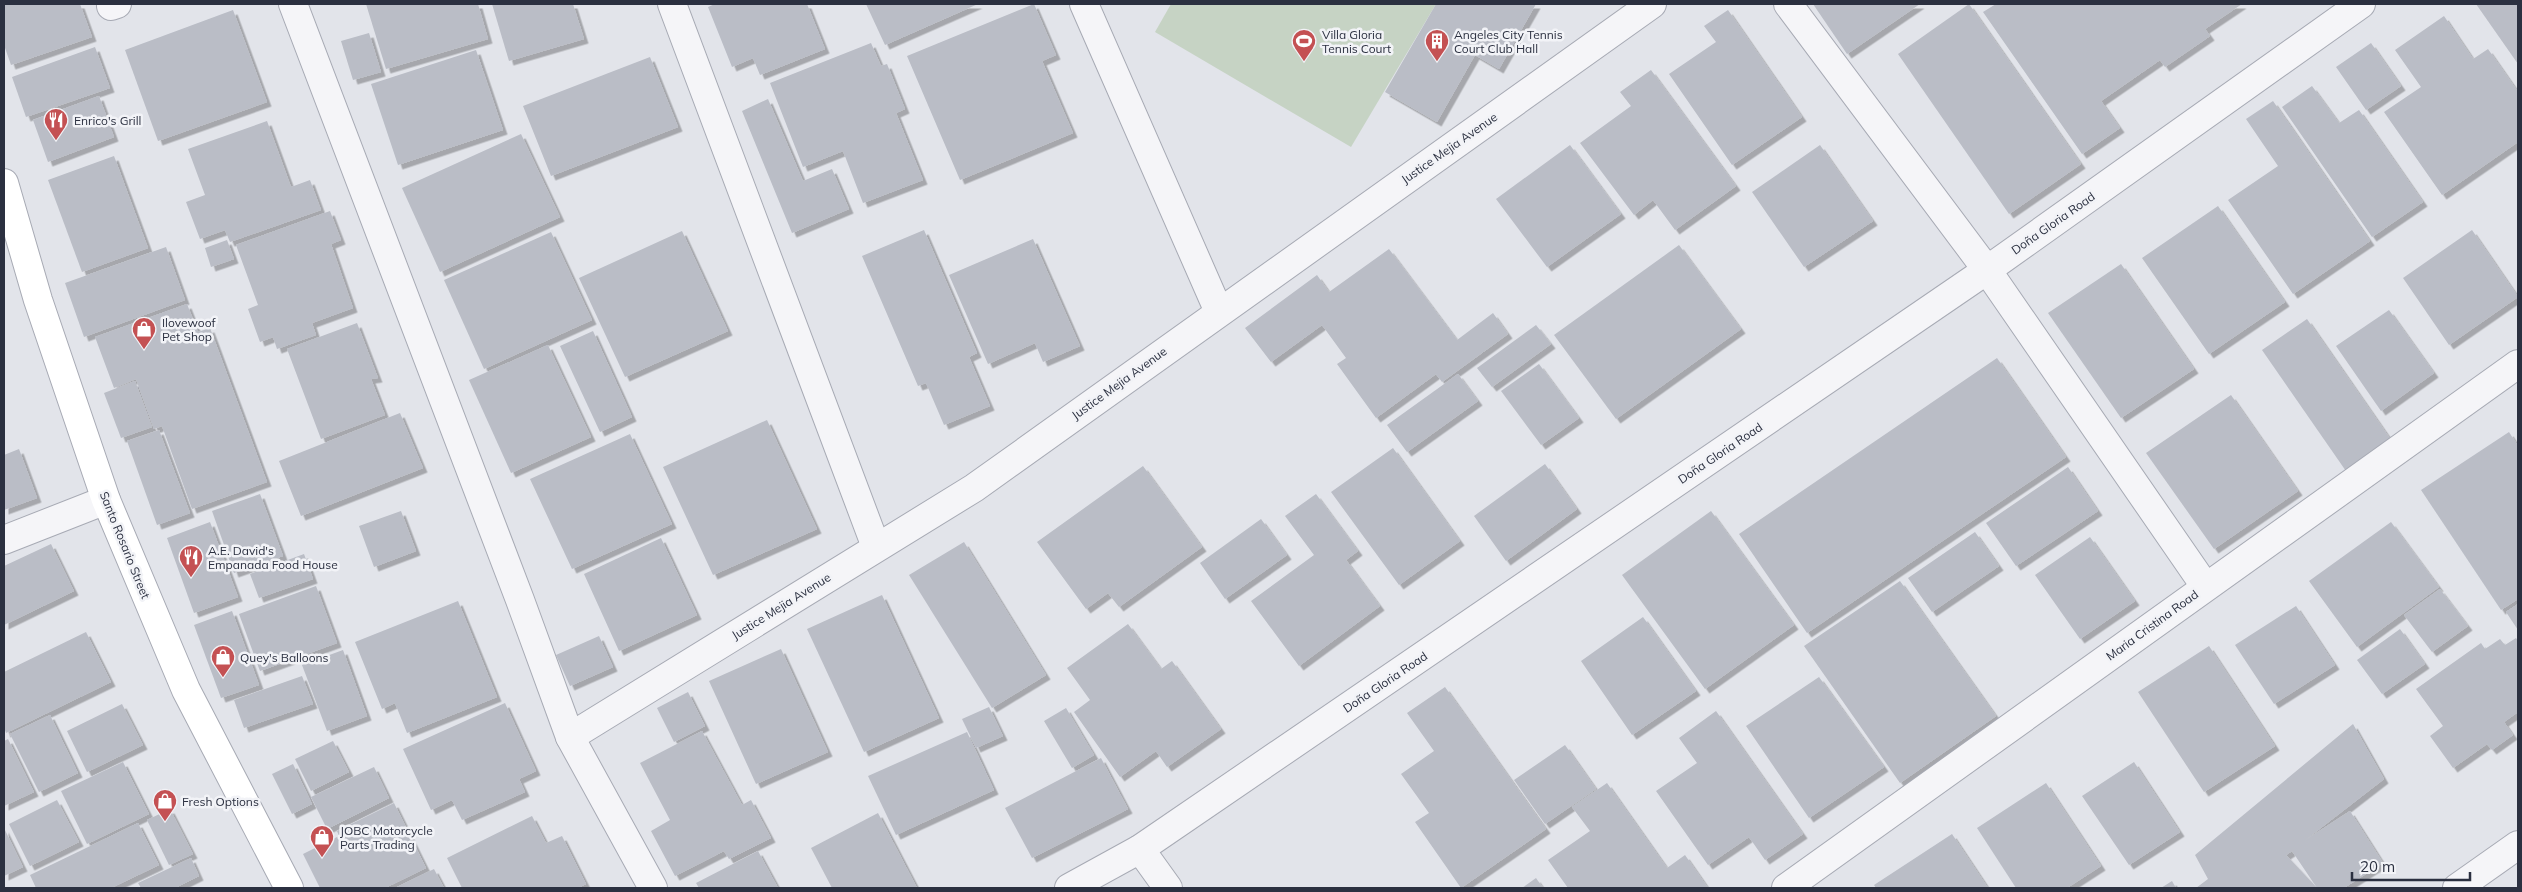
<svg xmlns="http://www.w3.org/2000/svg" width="2522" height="892" font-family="Mulish,sans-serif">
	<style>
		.green { fill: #c6d3c4 }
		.building { fill: #babdc6; fill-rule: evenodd; filter: url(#shadow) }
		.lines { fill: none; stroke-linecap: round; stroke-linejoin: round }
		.minor-casing { stroke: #a7aab4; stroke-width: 30 }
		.secondary-casing { stroke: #a7aab4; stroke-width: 30 }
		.minor { stroke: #f5f5f8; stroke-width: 28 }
		.secondary { stroke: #fff; stroke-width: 28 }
		.labels { text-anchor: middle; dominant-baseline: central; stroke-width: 5; stroke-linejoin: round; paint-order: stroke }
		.poi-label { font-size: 12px; fill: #2b3040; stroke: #f2f3f7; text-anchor: start }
		.street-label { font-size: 12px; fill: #2b3040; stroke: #f2f3f7 }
	</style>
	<defs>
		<filter id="shadow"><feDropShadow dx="4.5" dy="4.5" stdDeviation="0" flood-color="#0004"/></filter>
	</defs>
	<rect width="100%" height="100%" fill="#e2e4ea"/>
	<path class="green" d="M1171 4H1436L1351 147 1155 32Z"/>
	<g class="building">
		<path d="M4 4H80L92 37 11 65 4 45Z"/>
		<path d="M366 4H478L488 39 386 69Z"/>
		<path d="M492 4H573L584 39 509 61Z"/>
		<path d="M715 4H807L825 49 760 75 753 58 732 67 708 7Z"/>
		<path d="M866 4H978L885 45Z"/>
		<path d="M1034 4 1056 55 1042 61 1073 133 960 180 907 56Z"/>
		<path d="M1436 4H1536L1499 69 1475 55 1437 122 1385 92Z"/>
		<path d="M1813 4H1920L1847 54Z"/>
		<path d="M1969 4 2081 164 2009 214 1898 54Z"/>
		<path d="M1996 4H2242L2205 29 2210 36 2165 67 2160 60 2101 101 2120 128 2082 154 1983 12Z"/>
		<path d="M2476 4H2518V64Z"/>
		<path d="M233 10 267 102 158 141 125 50Z"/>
		<path d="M1728 10 1802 117 1732 165 1669 74 1716 42 1704 26Z"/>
		<path d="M2444 16 2473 59 2488 49 2518 92V142L2442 195 2384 112 2421 87 2395 50Z"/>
		<path d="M369 33 381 72 353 80 341 41Z"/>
		<path d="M871 43 881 66 887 64 905 109 896 113 923 180 863 203 843 151 803 167 770 83Z"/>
		<path d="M2371 43 2401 86 2366 110 2336 67Z"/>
		<path d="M95 47 110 88 26 117 12 77Z"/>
		<path d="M476 50 503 130 398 165 371 84Z"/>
		<path d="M650 57 678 127 551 176 523 106Z"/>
		<path d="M1651 70 1736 186 1675 230 1653 200 1634 215 1580 143 1631 106 1620 92Z"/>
		<path d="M2312 86 2339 123 2359 110 2423 202 2372 237 2282 107Z"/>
		<path d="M99 96 114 137 48 162 33 120Z"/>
		<path d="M768 99 803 181 832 169 849 209 792 233 742 111Z"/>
		<path d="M2273 101 2370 241 2293 294 2228 200 2278 166 2246 119Z"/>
		<path d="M267 121 291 187 310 180 321 210 230 242 225 230 200 239 186 202 205 195 188 149Z"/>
		<path d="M521 134 560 217 440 272 402 188Z"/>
		<path d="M1570 145 1621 214 1547 267 1496 199Z"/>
		<path d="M1820 145 1873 221 1804 267 1752 192Z"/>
		<path d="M114 156 148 248 82 272 48 180Z"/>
		<path d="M2218 206 2285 302 2209 354 2142 258Z"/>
		<path d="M330 211 341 240 331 244 353 308 312 323 316 335 277 349 273 337 260 342 248 309 258 305 236 245Z"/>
		<path d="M924 230 977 353 969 357 990 406 944 425 926 383 918 386 862 256Z"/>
		<path d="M2472 230 2518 297 2449 345 2403 278Z"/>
		<path d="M682 231 728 331 625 377 579 278Z"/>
		<path d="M551 232 592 320 484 369 444 280Z"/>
		<path d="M1033 239 1080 346 1043 362 1035 343 988 364 949 275Z"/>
		<path d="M227 240 234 259 211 267 205 248Z"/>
		<path d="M1679 245 1741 329 1616 419 1554 335Z"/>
		<path d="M166 247 185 300 84 337 65 283Z"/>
		<path d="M1389 249 1457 340 1493 313 1508 334 1442 382 1436 374 1376 418 1337 364 1346 358 1322 325 1271 362 1245 328 1317 275 1329 292Z"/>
		<path d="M2121 264 2194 369 2121 418 2048 313Z"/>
		<path d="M187 304 198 332 210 328 267 482 192 509 162 426 154 429 136 379 114 388 95 337Z"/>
		<path d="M2389 310 2434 373 2381 411 2336 346Z"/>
		<path d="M2307 319 2393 443 2348 474 2262 350Z"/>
		<path d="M357 323 378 378 371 379 385 415 321 439 287 349Z"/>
		<path d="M1536 325 1551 344 1492 387 1477 368Z"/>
		<path d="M593 331 632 417 600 432 560 346Z"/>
		<path d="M548 345 591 437 511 473 469 380Z"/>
		<path d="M1997 358 2066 457 1807 633 1739 534Z"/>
		<path d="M1539 364 1579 418 1541 445 1501 391Z"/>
		<path d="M1458 374 1478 401 1407 452 1387 425Z"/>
		<path d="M135 381 152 427 121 438 104 393Z"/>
		<path d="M2231 395 2298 491 2214 549 2146 453Z"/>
		<path d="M400 413 423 468 301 516 279 461Z"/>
		<path d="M767 420 817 529 713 575 663 467Z"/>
		<path d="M159 430 190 513 157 525 127 441Z"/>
		<path d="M2509 432 2518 446V599L2501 610 2421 490Z"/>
		<path d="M630 434 672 524 572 569 530 479Z"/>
		<path d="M1393 448 1460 541 1399 585 1331 492Z"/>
		<path d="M19 449 37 498 4 510V455Z"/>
		<path d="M1545 464 1577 509 1506 561 1474 516Z"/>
		<path d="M1143 466 1202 547 1119 607 1108 593 1086 609 1037 542Z"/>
		<path d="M2068 467 2098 511 2016 566 1986 523Z"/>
		<path d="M260 494 283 556 234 573 212 511Z"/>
		<path d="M1316 494 1358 551 1346 560 1380 606 1299 666 1251 601 1314 555 1285 516Z"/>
		<path d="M401 511 416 551 374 567 359 526Z"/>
		<path d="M1711 511 1794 625 1705 689 1622 575Z"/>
		<path d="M1261 519 1287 555 1225 599 1200 563Z"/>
		<path d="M210 522 238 597 194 613 167 538Z"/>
		<path d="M2391 522 2439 587 2357 647 2309 581Z"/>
		<path d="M1975 532 1999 566 1932 612 1908 578Z"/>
		<path d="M2090 537 2135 601 2080 639 2035 575Z"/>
		<path d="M661 538 697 615 619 651 584 574Z"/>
		<path d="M964 542 1046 675 992 708 909 575Z"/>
		<path d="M51 544 74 591 4 625V566Z"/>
		<path d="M304 554 313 579 259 598 250 574Z"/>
		<path d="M1900 581 1996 716 1900 783 1804 646Z"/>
		<path d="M316 586 337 643 260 671 239 614Z"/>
		<path d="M2440 589 2468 626 2432 652 2404 615Z"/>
		<path d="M882 595 939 718 864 752 807 629Z"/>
		<path d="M458 601 497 697 407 733 395 703 382 709 355 642Z"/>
		<path d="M2518 604V630L2506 612Z"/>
		<path d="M2296 606 2335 665 2274 704 2235 645Z"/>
		<path d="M232 611 259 685 221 698 194 625Z"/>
		<path d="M1643 617 1696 691 1632 735 1581 661Z"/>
		<path d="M1128 624 1161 669 1172 661 1221 729 1167 767 1156 751 1120 777 1074 712 1090 700 1067 668Z"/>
		<path d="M2400 629 2425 664 2382 694 2357 660Z"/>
		<path d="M86 632 111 682 6 733 4 727V672Z"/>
		<path d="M599 636 613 667 570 686 556 655Z"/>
		<path d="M2516 638 2518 641V712L2504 722 2513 735 2492 750 2487 744 2453 768 2430 736 2443 726 2416 689 2481 643 2485 649 2500 639 2505 645Z"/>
		<path d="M2209 646 2275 746 2204 792 2138 692Z"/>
		<path d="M781 649 828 752 756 784 709 681Z"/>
		<path d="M343 650 367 716 327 731 302 665Z"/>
		<path d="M302 676 313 704 244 728 234 700Z"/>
		<path d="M1819 677 1884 767 1809 818 1746 726Z"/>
		<path d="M1445 687 1546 829 1461 888 1415 822 1429 813 1401 774 1434 751 1407 713Z"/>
		<path d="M688 692 705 726 674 742 657 708Z"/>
		<path d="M505 703 536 771 519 779 525 792 462 820 452 800 431 810 403 749Z"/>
		<path d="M122 704 143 745 87 772 67 731Z"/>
		<path d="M989 707 1003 736 976 748 962 719Z"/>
		<path d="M1066 708 1094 755 1072 768 1044 721Z"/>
		<path d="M1716 711 1803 834 1765 860 1749 837 1708 865 1656 791 1697 763 1679 738Z"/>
		<path d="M50 715 78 773 39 792 10 734Z"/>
		<path d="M2353 724 2384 779 2304 841 2350 811 2383 863 2344 888H2196L2208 879 2195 855ZM2292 851 2317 888 2286 855Z"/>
		<path d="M702 731 742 805 751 800 771 838 729 859 724 851 675 876 651 831 670 820 640 763Z"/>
		<path d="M967 732 994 790 896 835 868 776Z"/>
		<path d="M8 739 34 792 4 806V741Z"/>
		<path d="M333 741 349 772 311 791 295 759Z"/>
		<path d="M1565 745 1596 789 1545 824 1514 780Z"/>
		<path d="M1101 758 1128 809 1032 858 1005 808Z"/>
		<path d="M123 762 149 814 87 844 61 791Z"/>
		<path d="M2134 762 2180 832 2129 865 2082 796Z"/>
		<path d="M293 764 312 804 292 814 272 774Z"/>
		<path d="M374 767 389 798 327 829 311 797Z"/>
		<path d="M1607 783 1667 868 1685 855 1708 888H1568L1548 860 1590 831 1572 807Z"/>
		<path d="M2046 783 2101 866 2067 888H2016L1977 828Z"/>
		<path d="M57 800 79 842 30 866 9 824Z"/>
		<path d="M394 803 426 868 385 888H320L303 854 339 836 337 831Z"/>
		<path d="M170 809 193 854 169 865 147 820Z"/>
		<path d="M878 813 917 888H832L811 848Z"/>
		<path d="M532 816 546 843 562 836 586 884 578 888H462L447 858Z"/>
		<path d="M138 823 159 865 111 888H36L30 875Z"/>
		<path d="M4 828 23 867 4 876Z"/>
		<path d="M1952 834 1988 888H1876L1874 885Z"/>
		<path d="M758 851 778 888H699L696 883Z"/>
		<path d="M191 858 199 876 175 888H141L138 883Z"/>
		<path d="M434 869 444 888H395Z"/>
		<path d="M1536 878 1543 888H1522Z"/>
		<path d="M2172 881 2176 888H2161Z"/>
	</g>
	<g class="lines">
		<g class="minor-casing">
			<g id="minor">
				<path d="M293 4 520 600 570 737 653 888"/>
				<path d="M672 4 876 547"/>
				<path d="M1084 4 1219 312"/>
				<path d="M1788 4 1987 270 2205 586"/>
				<path d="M111 6 117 4"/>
				<path d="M4 540 106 500"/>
				<path d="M570 737 974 488 1652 4"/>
				<path d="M1140 849 1168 888"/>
				<path d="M1069 888 1140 849 1987 270 2361 4"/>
				<path d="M1786 888 2518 364"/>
				<path d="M2457 888 2518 845"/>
			</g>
		</g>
		<g class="secondary-casing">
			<path id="secondary" d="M4 183 38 300 106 500 186 690 289 888"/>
		</g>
		<use href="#minor" class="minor"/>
		<use href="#secondary" class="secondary"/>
	</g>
	<defs>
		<g id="stadium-pin" transform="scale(1.25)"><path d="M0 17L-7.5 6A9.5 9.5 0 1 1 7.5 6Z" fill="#c45153" stroke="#f2f3f7"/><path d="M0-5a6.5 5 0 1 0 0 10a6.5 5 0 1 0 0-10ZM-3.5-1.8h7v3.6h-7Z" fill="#fff"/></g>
		<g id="building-pin" transform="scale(1.25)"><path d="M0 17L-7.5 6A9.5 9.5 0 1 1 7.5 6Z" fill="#c45153" stroke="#f2f3f7"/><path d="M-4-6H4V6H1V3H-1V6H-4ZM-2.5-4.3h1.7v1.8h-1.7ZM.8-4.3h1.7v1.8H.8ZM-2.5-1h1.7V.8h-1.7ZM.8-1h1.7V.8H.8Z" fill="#fff"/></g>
		<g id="restaurant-pin" transform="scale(1.25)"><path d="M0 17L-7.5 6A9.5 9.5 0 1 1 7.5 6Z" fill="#c45153" stroke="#f2f3f7"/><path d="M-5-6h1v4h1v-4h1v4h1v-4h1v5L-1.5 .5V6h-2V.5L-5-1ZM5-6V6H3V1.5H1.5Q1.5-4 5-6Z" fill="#fff"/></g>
		<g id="shop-pin" transform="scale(1.25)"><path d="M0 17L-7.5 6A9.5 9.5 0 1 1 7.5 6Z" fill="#c45153" stroke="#f2f3f7"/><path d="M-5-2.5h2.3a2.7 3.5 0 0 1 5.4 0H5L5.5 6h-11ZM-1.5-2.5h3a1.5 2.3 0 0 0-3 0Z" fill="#fff"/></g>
	</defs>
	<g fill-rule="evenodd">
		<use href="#stadium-pin" x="1304" y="41"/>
		<use href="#building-pin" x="1437" y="41"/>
		<use href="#restaurant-pin" x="56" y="120"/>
		<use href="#shop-pin" x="144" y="329"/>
		<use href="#restaurant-pin" x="191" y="557"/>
		<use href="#shop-pin" x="223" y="657"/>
		<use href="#shop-pin" x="165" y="801"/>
		<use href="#shop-pin" x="322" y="837"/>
	</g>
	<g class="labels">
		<g class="poi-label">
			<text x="1322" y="34">Villa Gloria<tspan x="1322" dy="14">Tennis Court</tspan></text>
			<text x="1454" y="34">Angeles City Tennis<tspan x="1454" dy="14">Court Club Hall</tspan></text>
			<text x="74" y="120">Enrico's Grill</text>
			<text x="162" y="322">Ilovewoof<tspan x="162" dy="14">Pet Shop</tspan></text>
			<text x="208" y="550">A.E. David's<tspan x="208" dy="14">Empanada Food House</tspan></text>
			<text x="240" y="657">Quey's Balloons</text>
			<text x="182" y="801">Fresh Options</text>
			<text x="340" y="830">JOBC Motorcycle<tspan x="340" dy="14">Parts Trading</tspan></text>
		</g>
		<g class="street-label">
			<text transform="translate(1449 148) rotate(-35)">Justice Mejia Avenue</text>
			<text transform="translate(2053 223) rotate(-35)">Doña Gloria Road</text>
			<text transform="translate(1119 383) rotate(-36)">Justice Mejia Avenue</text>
			<text transform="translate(1720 453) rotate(-34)">Doña Gloria Road</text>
			<text transform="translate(125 545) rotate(68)">Santo Rosario Street</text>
			<text transform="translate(781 606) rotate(-32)">Justice Mejia Avenue</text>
			<text transform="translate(2152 625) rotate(-36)">Maria Cristina Road</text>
			<text transform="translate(1385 682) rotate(-34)">Doña Gloria Road</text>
		</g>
	</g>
	<rect width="2522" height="892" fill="none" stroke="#2b3040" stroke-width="10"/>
	<path d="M2352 872v8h118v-8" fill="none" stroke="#2b3040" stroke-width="2.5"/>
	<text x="2360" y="872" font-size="15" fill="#2b3040" stroke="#f2f3f7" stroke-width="4" paint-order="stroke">20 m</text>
</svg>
